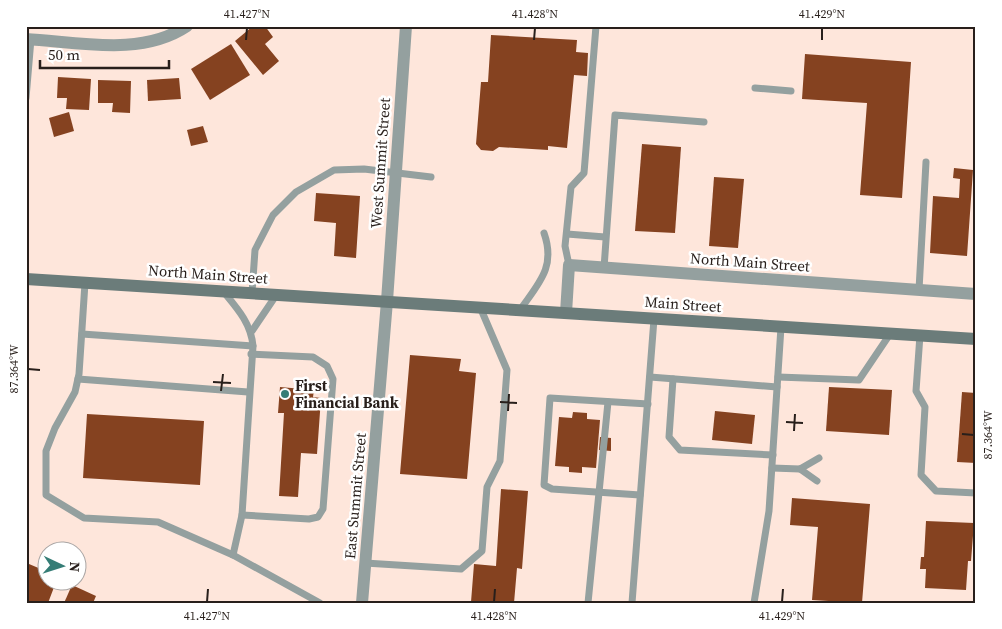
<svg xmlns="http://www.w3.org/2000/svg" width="1002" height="629" font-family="'Source Serif 4',serif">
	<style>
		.building { fill: #854220 }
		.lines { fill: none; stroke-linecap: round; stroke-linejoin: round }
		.service { stroke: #94a09f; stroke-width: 7 }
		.minor { stroke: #94a09f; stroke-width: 12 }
		.tertiary { stroke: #94a09f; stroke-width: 12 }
		.secondary { stroke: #6b7c7a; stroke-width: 12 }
		.ticks { fill: none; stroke: #281f1b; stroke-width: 2 }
		.poi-dot { fill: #357d76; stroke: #fff; stroke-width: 2 }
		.labels { text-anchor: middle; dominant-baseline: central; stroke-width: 5; stroke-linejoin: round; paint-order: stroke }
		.street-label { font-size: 15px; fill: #281f1b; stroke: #fff }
		.poi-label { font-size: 15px; font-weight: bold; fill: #281f1b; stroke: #fff; text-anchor: start }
		.neatline { fill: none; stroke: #281f1b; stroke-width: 2 }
		.ticks-label { font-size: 12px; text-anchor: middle; fill: #281f1b }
	</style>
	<rect width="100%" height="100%" fill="#fee6db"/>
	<g class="building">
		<path d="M253 26H265L273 37 265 44 279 61 263 75 235 41Z"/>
		<path d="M491 35 577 40 576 52 588 53 587 76 574 75 567 148 548 146V150L499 147 493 151 481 150 476 144 481 82H488Z"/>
		<path d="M231 44 250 75 210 100 191 69Z"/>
		<path d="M805 54 911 62 902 198 860 195 867 103 802 99Z"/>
		<path d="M58 77 91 79 89 110 66 109 67 98H57Z"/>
		<path d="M179 78 181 99 148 101 147 80Z"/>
		<path d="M98 80 131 81 130 113 112 112 113 103H98Z"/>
		<path d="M69 112 74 131 54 137 49 118Z"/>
		<path d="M203 126 208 142 191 146 187 130Z"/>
		<path d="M642 144 681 147 675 233 635 231Z"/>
		<path d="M954 168 973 170 967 256 930 253 933 196 959 198 960 179 953 178Z"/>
		<path d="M714 177 744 179 738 248 709 246Z"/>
		<path d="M316 193 360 196 356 258 334 256 336 223 314 221Z"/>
		<path d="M410 355 461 359 459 371 476 373 467 479 400 474Z"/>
		<path d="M280 387 314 390 313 397 321 398 317 454 301 453 298 497 279 496 284 413H278Z"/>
		<path d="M829 387 892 390 889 435 826 431Z"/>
		<path d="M962 392 976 393V463L957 462Z"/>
		<path d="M715 411 755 415 752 444 712 440Z"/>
		<path d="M573 412 587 413V419L600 420 596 468 582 467V473L569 472V467L555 466 559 417 572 418Z"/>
		<path d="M87 414 204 421 200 485 83 478Z"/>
		<path d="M600 437 611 438V451L599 450Z"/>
		<path d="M501 489 528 491 522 569 517 568 514 603 471 602 474 564 496 566Z"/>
		<path d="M792 498 870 504 862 603 812 600 818 527 790 525Z"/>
		<path d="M926 521 974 523 971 561H968L966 590 925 588 926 569H920L921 557H924Z"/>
		<path d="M29 564 48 572V582H56L48 603H26V571Z"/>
		<path d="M72 585 96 596 93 603H64Z"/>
	</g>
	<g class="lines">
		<g class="service">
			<path d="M755 88 791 91"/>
			<path d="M26 98 31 39"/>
			<path d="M567 234 605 237"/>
			<path d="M569 265 565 246 571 187 584 173 596 26"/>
			<path d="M604 268 615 115 704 122"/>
			<path d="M85 283 79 374 75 392 55 428 46 451V495L84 518 158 522 233 555 320 603"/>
			<path d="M919 290 926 162"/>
			<path d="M223 291C237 308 251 323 253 346L242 515 233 555"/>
			<path d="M252 293 255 250 273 215 296 192 334 170 364 169 431 177"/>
			<path d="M520 310C539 283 556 267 544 233"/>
			<path d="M252 331 277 294"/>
			<path d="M82 334 253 346"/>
			<path d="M920 335 916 391 925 407 921 475 936 491 976 493"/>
			<path d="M650 377 777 387"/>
			<path d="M778 377 859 380 890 334"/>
			<path d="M78 379 248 392"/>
			<path d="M673 379 669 437 680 450 773 455"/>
			<path d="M772 468 800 469 819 458"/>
			<path d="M800 469 817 481"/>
			<path d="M640 495 552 489 544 485 550 398 648 404"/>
			<path d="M242 515 309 519 318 517 323 509 333 379 327 366 313 357 251 354"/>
			<path d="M365 563 461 569 482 551 487 487 500 461 507 370 480 307"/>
			<path d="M588 603 608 402"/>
			<path d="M632 603 654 319"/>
			<path d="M754 603 769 511 781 327"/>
		</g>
		<g class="minor">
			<path d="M26 39C79 42 141 57 187 26"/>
			<path d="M566 313 569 265 976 294"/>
		</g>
		<path class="tertiary" d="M362 603 387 301 406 26"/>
		<path class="secondary" d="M26 279 976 339"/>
	</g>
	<path class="ticks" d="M246 40 247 28M534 40 535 28M822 40V28M28 369 40 370M213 382 231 383M221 391 223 374M500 402 517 403M508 411 509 394M786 422 803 423M794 431 795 414M962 434 974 435M207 602 208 589M494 602 495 589M782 602 783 589"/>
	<circle class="poi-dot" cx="285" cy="394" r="5"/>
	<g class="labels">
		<g class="street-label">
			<text transform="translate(380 163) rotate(-86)">West Summit Street</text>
			<text transform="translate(750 262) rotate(4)">North Main Street</text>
			<text transform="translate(208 274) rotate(4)">North Main Street</text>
			<text transform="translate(683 304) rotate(4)">Main Street</text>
			<text transform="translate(355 496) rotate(-85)">East Summit Street</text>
		</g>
		<g class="poi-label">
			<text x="295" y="385">First<tspan x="295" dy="17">Financial Bank</tspan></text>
		</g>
	</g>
	<rect width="1002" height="629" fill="none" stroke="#ffffff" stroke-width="55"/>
	<g transform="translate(62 566) rotate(94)"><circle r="24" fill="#ffffff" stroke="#a9a5a4"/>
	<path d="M0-4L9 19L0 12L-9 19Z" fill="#357d76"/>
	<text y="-8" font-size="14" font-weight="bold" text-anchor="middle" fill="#281f1b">N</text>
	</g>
	<path d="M40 60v8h129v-8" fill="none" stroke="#281f1b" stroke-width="2.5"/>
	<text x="48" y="60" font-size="15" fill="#281f1b" stroke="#ffffff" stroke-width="4" paint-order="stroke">50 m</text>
	<rect x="28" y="28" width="946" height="574" class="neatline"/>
	<g class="ticks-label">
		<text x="247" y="18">41.427°N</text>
		<text x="535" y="18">41.428°N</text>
		<text x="822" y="18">41.429°N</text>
		<text transform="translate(14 369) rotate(-90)" y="4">87.364°W</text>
		<text transform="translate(988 435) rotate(-90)" y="4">87.364°W</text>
		<text x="207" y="620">41.427°N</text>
		<text x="494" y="620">41.428°N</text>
		<text x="782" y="620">41.429°N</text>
	</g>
</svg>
